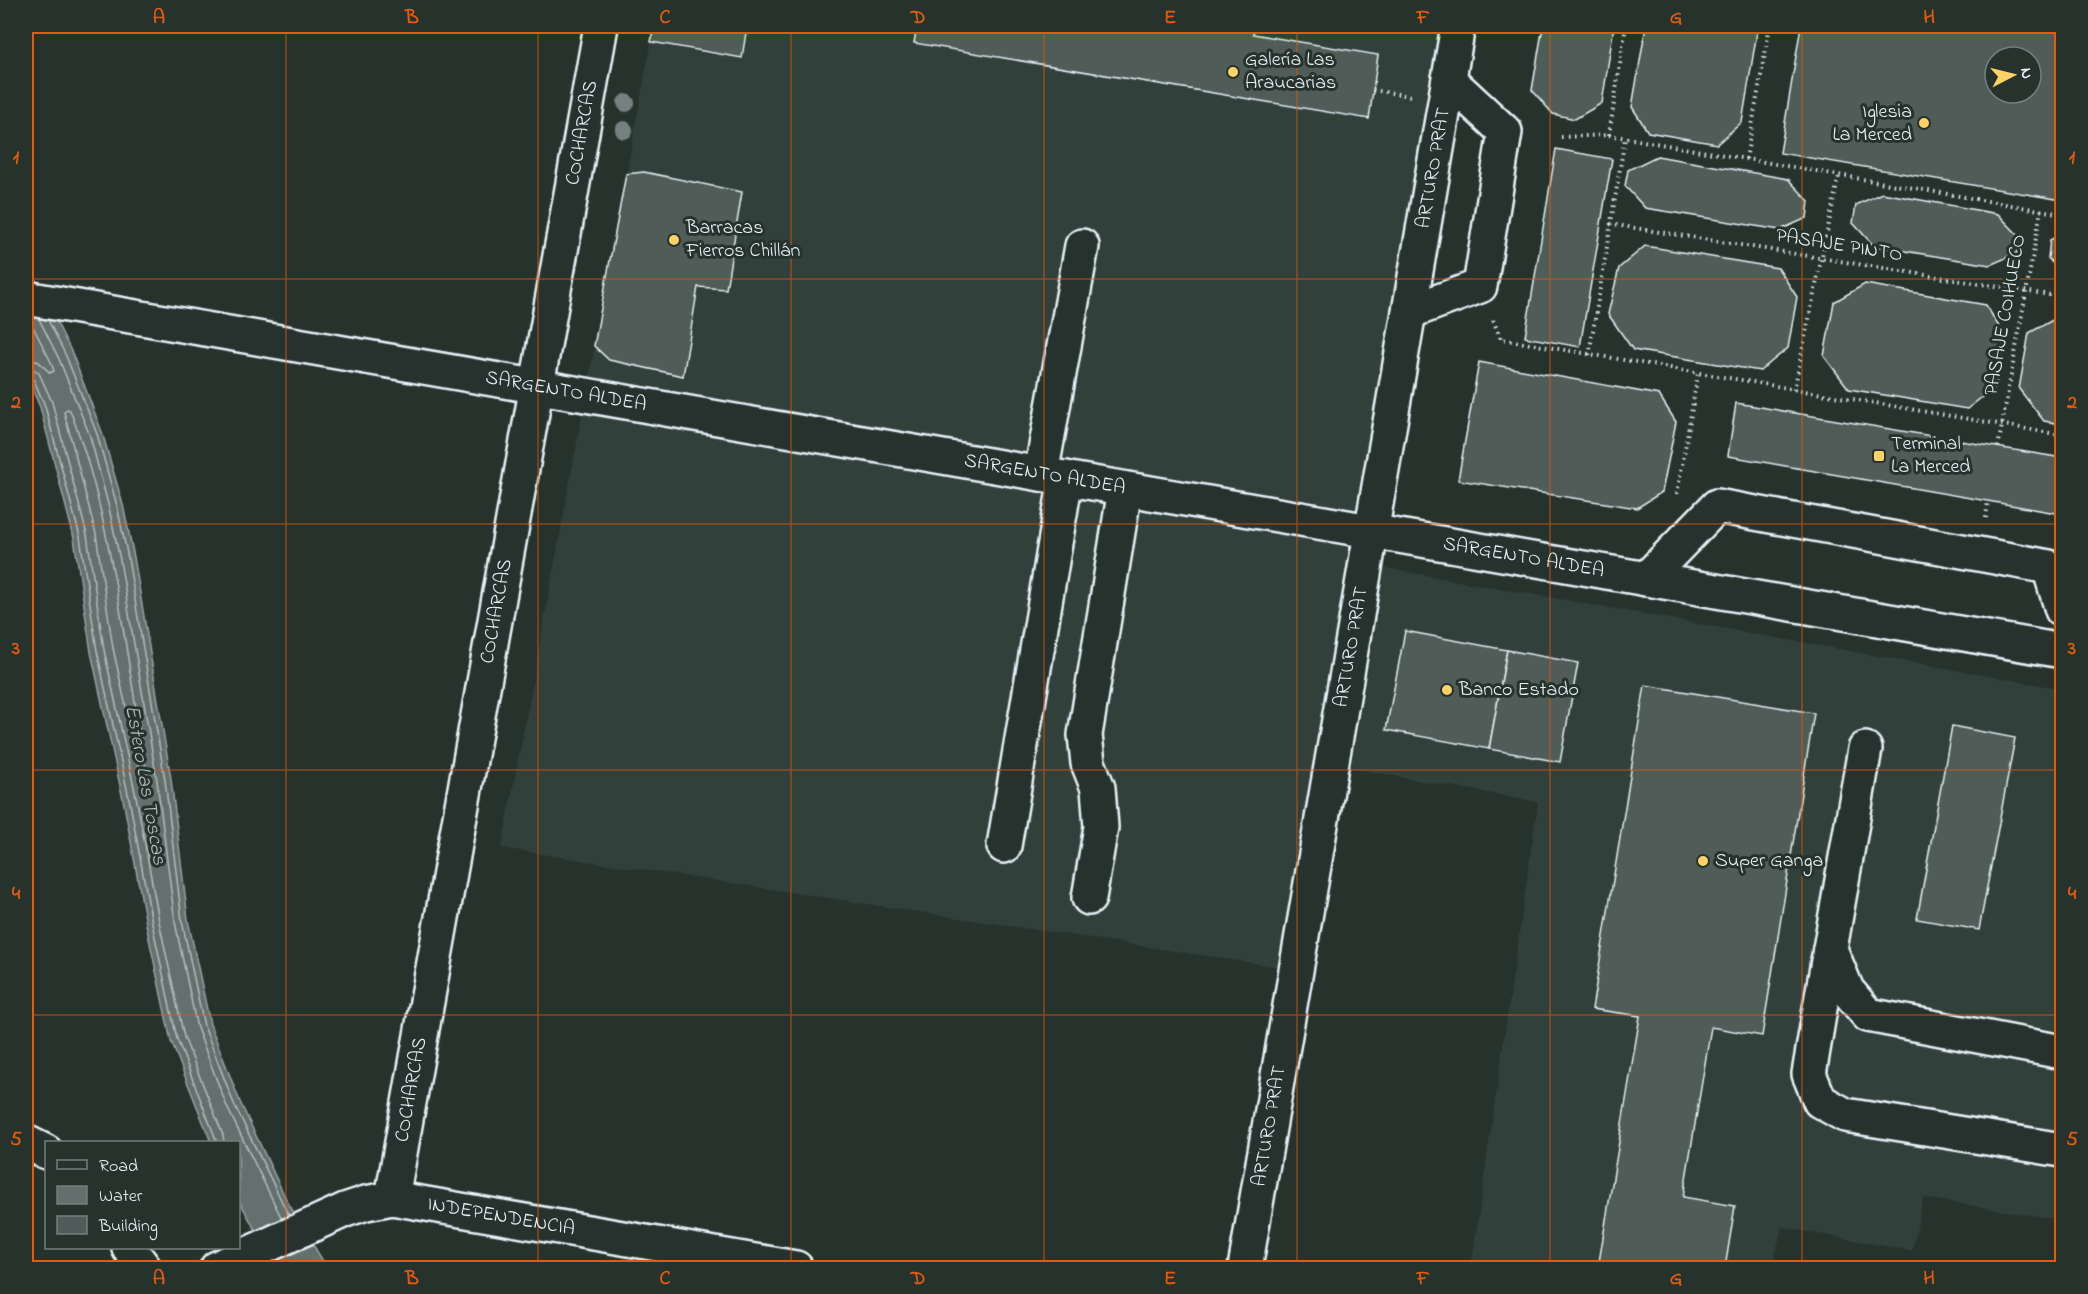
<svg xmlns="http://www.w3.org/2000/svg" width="2088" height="1294" font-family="'Indie Flower',sans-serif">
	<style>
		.built { fill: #333f3a }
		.water { fill: #636f6d; stroke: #98a3a5; stroke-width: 1.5 }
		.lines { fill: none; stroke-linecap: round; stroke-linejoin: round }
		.shore { stroke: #b3bdc0; stroke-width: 1.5 }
		.building { fill: #505c59; stroke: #e8f1f8; stroke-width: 1.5; fill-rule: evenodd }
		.minor-casing { stroke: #e8f1f8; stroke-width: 38 }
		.path { stroke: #e8f1f8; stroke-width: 4; stroke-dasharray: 1.5 4.5; stroke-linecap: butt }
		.minor { stroke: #26332d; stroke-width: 33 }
		.tree { fill: #758080 }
		.grid { fill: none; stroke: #e8590c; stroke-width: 1.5; stroke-opacity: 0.55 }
		.poi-dot { fill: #ffd166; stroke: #26332d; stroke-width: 2 }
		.labels { text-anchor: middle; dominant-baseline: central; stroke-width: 6; stroke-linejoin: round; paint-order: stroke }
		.poi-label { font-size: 20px; fill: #e8f1f8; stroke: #26332d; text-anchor: start }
		.street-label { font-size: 20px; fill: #e8f1f8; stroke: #26332d }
		.water-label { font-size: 21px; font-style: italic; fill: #b3bdc0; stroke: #26332d }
		.neatline { fill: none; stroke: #e8590c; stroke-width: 2 }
		.grid-label { font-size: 20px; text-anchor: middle; font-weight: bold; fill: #e8590c }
	</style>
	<rect width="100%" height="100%" fill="#26332d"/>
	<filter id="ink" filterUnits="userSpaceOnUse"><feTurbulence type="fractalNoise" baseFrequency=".0167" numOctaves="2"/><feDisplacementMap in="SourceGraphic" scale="12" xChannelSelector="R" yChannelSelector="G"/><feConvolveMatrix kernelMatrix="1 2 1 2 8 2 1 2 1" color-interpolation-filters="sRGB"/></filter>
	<g filter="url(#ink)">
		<g class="built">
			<path d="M654 26H1445L1285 968 502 848Z"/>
			<path d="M1385 568 2062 689V1220L1923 1198 1912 1251 1782 1227 1772 1268H1471L1538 802 1351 768Z"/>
		</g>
		<path class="water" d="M26 261 72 353 102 432 123 505 134 557 171 779 188 920 210 1024 240 1102 287 1201 327 1268H276L239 1200 238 1142H211L171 1041 147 929 124 804 91 652 74 538 40 407 26 375Z"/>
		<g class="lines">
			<g class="shore">
				<path d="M39 319 59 359 90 436 109 508 120 560 157 781 175 922 197 1028 227 1107 282 1219"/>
				<path d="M48 320 66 356 97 434 117 506 128 558 165 780 182 921 204 1026 234 1104 289 1216"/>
				<path d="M26 358 39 362 50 373 54 371 51 362 28 317"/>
				<path d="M26 367 33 369 39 373 52 402 87 535 104 650 137 801 160 926 184 1037 223 1135 224 1142"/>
				<path d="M26 375 33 378 45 406 80 537 97 651 130 803 153 928 177 1039 217 1142"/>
				<path d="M67 409 70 410C96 476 109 546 121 615 130 671 139 727 148 783L146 787 143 784 113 648 96 534 64 412Z"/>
			</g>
		</g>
		<g class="building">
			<path d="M654 26H747L742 58 651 42Z"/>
			<path d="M917 26H1255L1253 34 1378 55 1369 119 914 43Z"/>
			<path d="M1543 26H1614L1602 103 1575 119 1553 114 1532 90Z"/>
			<path d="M1646 26H1758L1742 122 1717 144 1648 132 1632 107Z"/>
			<path d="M1801 26H2062V200L1780 153ZM1995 57H2031V93H1995Z"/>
			<path d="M1556 149 1612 159 1580 347 1525 337Z"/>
			<path d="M1657 156 1788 179 1809 201 1807 218 1780 230 1645 208 1625 186 1628 170Z"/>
			<path d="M644 172 742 192 726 289 698 287 683 376 609 360 594 346 626 174Z"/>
			<path d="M1882 193 1998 214 2019 236 2017 253 1990 265 1874 246 1853 223 1856 205Z"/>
			<path d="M2062 234V274L2048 258 2050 240Z"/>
			<path d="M1645 246 1778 268 1797 297 1788 348 1760 371 1633 350 1608 314 1619 268Z"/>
			<path d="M1865 284 1986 305 2004 335 1996 386 1967 409 1849 389 1824 356 1834 302Z"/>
			<path d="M2060 316H2062V424L2044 421 2019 389 2029 333Z"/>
			<path d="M1479 362 1659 395 1676 422 1662 492 1637 508 1458 480Z"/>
			<path d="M1736 403 2062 458V514L1728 456Z"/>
			<path d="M1405 631 1507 650 1489 749 1386 730Z"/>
			<path d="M1507 650 1578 663 1560 762 1489 749Z"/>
			<path d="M1645 685 1814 713 1762 1036 1711 1027 1683 1197 1735 1206 1725 1268H1598L1640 1016 1592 1009Z"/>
			<path d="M1952 726 2015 738 1979 930 1917 919Z"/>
		</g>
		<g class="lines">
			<g class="minor-casing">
				<g id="minor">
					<path id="s1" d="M26 298 2062 651"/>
					<path d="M1409 312 1480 286 1505 132 1449 80"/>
					<path d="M1041 474 1082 246"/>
					<path d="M1646 579 1717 506 2049 567 2062 610"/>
					<path d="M1865 749 1830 949 1847 990 1868 1015 2062 1052"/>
					<path d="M1004 846 1066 478"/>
					<path d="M1089 898 1101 827 1098 788 1088 763 1085 735 1125 489"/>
					<path d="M1830 949 1809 1074 1820 1101 1845 1115 2062 1150"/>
					<path d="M26 1142 46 1152"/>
					<path id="s2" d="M392 1198 601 26"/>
					<path d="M129 1248 144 1268"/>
					<path id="s3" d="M217 1268 345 1210 366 1203 392 1198 796 1268"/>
					<path id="s4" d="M1245 1268 1458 26"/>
				</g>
			</g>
			<g class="path">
				<path d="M1373 90 1411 96"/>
				<path d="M1609 135 1626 26"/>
				<path d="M1561 137 1609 135 2062 214"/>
				<path d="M1746 159 1770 26"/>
				<path d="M1610 224 2062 297"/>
				<path d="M1493 320 1501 339 2062 435"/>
				<path d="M1589 355 1625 138"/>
				<path d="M1794 390 1839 175"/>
				<path d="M1998 447 2041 210"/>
				<path d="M1677 494 1698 374"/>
				<path d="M1986 518 1988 501"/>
			</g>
			<use href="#minor" class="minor"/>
		</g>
		<g class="tree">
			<circle cx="626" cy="103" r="9"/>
			<circle cx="624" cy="130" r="9"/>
		</g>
	</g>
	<path class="grid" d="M286 26V1268M538 26V1268M791 26V1268M1044 26V1268M1297 26V1268M1550 26V1268M1802 26V1268M26 279H2062M26 524H2062M26 770H2062M26 1015H2062"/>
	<g class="poi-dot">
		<circle cx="1233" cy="72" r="6"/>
		<circle cx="1924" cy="123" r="6"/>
		<circle cx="674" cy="240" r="6"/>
		<rect x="1873" y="450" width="12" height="12" rx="3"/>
		<circle cx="1447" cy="690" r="6"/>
		<circle cx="1703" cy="861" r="6"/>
	</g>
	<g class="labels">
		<g class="poi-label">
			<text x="1245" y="60">Galería Las<tspan x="1245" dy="23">Araucarias</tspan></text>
			<text x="1912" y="112" text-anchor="end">Iglesia<tspan x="1912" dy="23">La Merced</tspan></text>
			<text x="686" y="228">Barracas<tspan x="686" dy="23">Fierros Chillán</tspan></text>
			<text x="1891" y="444">Terminal<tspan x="1891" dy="23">La Merced</tspan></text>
			<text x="1459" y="690">Banco Estado</text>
			<text x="1715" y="861">Super Ganga</text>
		</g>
		<g class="street-label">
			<text stroke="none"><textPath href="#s2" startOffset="1082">COCHARCAS</textPath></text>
			<text stroke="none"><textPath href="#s4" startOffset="1116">ARTURO PRAT</textPath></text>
			<text transform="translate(1839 246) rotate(9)">PASAJE PINTO</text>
			<text transform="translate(2006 315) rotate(-80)">PASAJE COIHUECO</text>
			<text stroke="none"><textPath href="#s1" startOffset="548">SARGENTO ALDEA</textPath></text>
			<text stroke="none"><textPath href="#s1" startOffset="1034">SARGENTO ALDEA</textPath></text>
			<text stroke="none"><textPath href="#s1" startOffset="1520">SARGENTO ALDEA</textPath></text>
			<text stroke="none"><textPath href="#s2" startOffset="596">COCHARCAS</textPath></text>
			<text stroke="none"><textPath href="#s4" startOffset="630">ARTURO PRAT</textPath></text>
			<text stroke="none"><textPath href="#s2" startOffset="110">COCHARCAS</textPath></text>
			<text stroke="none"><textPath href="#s4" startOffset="144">ARTURO PRAT</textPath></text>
			<text stroke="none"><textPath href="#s3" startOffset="300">INDEPENDENCIA</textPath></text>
		</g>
		<g class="water-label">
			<text transform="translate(145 785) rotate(80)">Estero Las Toscas</text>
		</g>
	</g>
	<rect width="2088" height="1294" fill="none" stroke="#26332d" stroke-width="66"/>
	<rect x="45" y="1141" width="195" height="108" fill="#26332d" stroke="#747f7e" stroke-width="1.5"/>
	<rect x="57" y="1160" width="30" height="9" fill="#26332d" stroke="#747f7e" stroke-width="1.5"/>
	<text x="99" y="1171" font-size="18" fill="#e8f1f8">Road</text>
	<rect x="57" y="1186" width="30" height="18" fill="#636f6d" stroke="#747f7e" stroke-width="1.5"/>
	<text x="99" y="1201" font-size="18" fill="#e8f1f8">Water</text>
	<rect x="57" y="1216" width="30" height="18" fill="#505c59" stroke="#747f7e" stroke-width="1.5"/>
	<text x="99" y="1231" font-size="18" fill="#e8f1f8">Building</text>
	<g transform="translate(2013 75) rotate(83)"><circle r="28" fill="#26332d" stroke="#747f7e" stroke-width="1.5"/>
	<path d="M0-4.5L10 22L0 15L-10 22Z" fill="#ffd166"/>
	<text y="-9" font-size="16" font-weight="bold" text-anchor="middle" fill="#e8f1f8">N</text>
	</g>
	<rect x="33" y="33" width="2022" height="1228" class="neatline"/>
	<g class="grid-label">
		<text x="159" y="23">A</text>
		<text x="412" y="23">B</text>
		<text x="665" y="23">C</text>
		<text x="918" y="23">D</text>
		<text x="1170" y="23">E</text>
		<text x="1423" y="23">F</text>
		<text x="1676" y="23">G</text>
		<text x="1929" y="23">H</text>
		<text x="16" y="163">1</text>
		<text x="2072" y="163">1</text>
		<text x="16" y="408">2</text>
		<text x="2072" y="408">2</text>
		<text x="16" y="654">3</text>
		<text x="2072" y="654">3</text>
		<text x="16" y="899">4</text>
		<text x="2072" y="899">4</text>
		<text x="16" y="1145">5</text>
		<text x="2072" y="1145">5</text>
		<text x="159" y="1284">A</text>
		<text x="412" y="1284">B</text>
		<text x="665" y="1284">C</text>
		<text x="918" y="1284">D</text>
		<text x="1170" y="1284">E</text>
		<text x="1423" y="1284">F</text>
		<text x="1676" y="1284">G</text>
		<text x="1929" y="1284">H</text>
	</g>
</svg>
